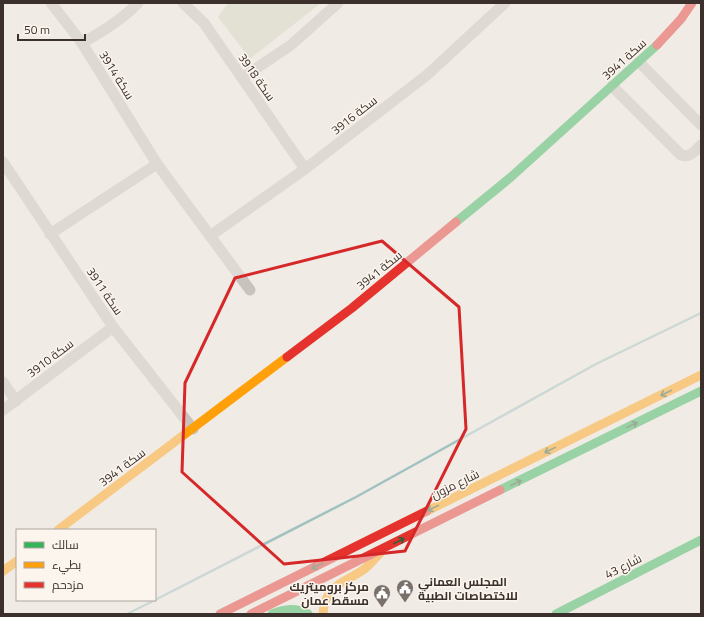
<svg xmlns="http://www.w3.org/2000/svg" width="704" height="617" font-family="'Titillium Web',Cairo,sans-serif">
	<style>
		.green { fill: #d1d6bf }
		.lines { fill: none; stroke-linecap: round; stroke-linejoin: round }
		.stream { stroke: #a1c2c1; stroke-width: 2.5 }
		.street { stroke: #c9c3be; stroke-width: 11 }
		.fast { stroke: #30b455; stroke-width: 9 }
		.slow { stroke: #ff9f0a; stroke-width: 9 }
		.jam { stroke: #e5322d; stroke-width: 9 }
		.oneway { stroke: #375e3a }
		.marked { fill: none; stroke: #d62828; stroke-width: 3; stroke-linejoin: round }
		.labels { text-anchor: middle; dominant-baseline: central; stroke-width: 3; stroke-linejoin: round; paint-order: stroke }
		.street-label { font-size: 12px; fill: #3b302b; stroke: #fbf5ee }
		.poi-label { font-size: 12px; font-weight: bold; fill: #3b302b; stroke: #fbf5ee; text-anchor: start }
	</style>
	<rect width="100%" height="100%" fill="#f0ebe5"/>
	<path class="green" d="M228 3H321L250 59 218 17Z"/>
	<g class="lines">
		<g class="stream">
			<path d="M155 600 356 497 596 364 701 313"/>
			<path d="M127 614 155 600"/>
		</g>
		<g class="street">
			<path d="M51 3 82 43 157 164 250 290"/>
			<path d="M183 3 204 23 305 169"/>
			<path d="M82 43C102 32 122 20 138 3"/>
			<path d="M639 62 701 125"/>
			<path d="M242 78 291 45 338 3"/>
			<path d="M612 86 681 155C690 158 695 151 701 145"/>
			<path d="M3 162 113 327 193 429"/>
			<path d="M50 234 157 164"/>
			<path d="M210 236 305 169 427 75 505 3"/>
			<path d="M3 382 16 401"/>
			<path d="M3 410 113 327"/>
		</g>
		<g class="fast">
			<path d="M456 222 511 177 657 45"/>
			<path d="M500 490 701 391"/>
			<path d="M272 614C285 609 295 607 308 614"/>
			<path d="M556 614 701 540"/>
		</g>
		<g class="slow">
			<path d="M427 511 701 375"/>
			<path d="M58 530 287 357"/>
			<path d="M3 571 17 561"/>
			<path d="M323 614C325 585 342 584 363 570 370 565 375 558 381 552"/>
		</g>
		<g class="jam">
			<path d="M657 45 681 19 692 3"/>
			<path d="M287 357 352 308 456 222"/>
			<path d="M220 614 427 511"/>
			<path d="M251 614 500 490"/>
		</g>
	</g>
	<defs><path id="oneway-shaft" d="M-6 0H5M1.5-3L5.5 0L1.5 3" fill="none" stroke-width="1.6" stroke-linecap="round" stroke-linejoin="round"/></defs>
	<g class="oneway">
		<use href="#oneway-shaft" transform="translate(666 393) rotate(154)"/>
		<use href="#oneway-shaft" transform="translate(632 425) rotate(-26)"/>
		<use href="#oneway-shaft" transform="translate(550 450) rotate(154)"/>
		<use href="#oneway-shaft" transform="translate(516 483) rotate(-26)"/>
		<use href="#oneway-shaft" transform="translate(433 508) rotate(154)"/>
		<use href="#oneway-shaft" transform="translate(399 541) rotate(-26)"/>
		<use href="#oneway-shaft" transform="translate(317 566) rotate(154)"/>
	</g>
	<path d="M0 0H704V617H0ZM382 241 459 307 466 429 405 551 284 564 182 472 185 383 235 278Z" fill="#f0ebe5" fill-opacity=".55" fill-rule="evenodd"/>
	<path class="marked" d="M382 241 459 307 466 429 405 551 284 564 182 472 185 383 235 278Z"/>
	<defs>
		<g id="civic-pin" transform="scale(0.9)"><path d="M0 17L-7.5 6A9.5 9.5 0 1 1 7.5 6Z" fill="#7a716c" stroke="#fbf5ee"/><path d="M-.6-6.5H3V-4.5H.6V-3L4-1V1h2V6H-6V1h2V-1L-.6-3ZM-1.2 2.5V6h2.4V2.5Z" fill="#fff"/></g>
	</defs>
	<g fill-rule="evenodd">
		<use href="#civic-pin" x="405" y="588"/>
		<use href="#civic-pin" x="382" y="593"/>
	</g>
	<g class="labels">
		<g class="street-label">
			<text transform="translate(624 59) rotate(-42)">سكة 3941</text>
			<text transform="translate(117 75) rotate(58)">سكة 3914</text>
			<text transform="translate(257 77) rotate(55)">سكة 3918</text>
			<text transform="translate(354 115) rotate(-38)">سكة 3916</text>
			<text transform="translate(379 270) rotate(-39)">سكة 3941</text>
			<text transform="translate(105 291) rotate(56)">سكة 3911</text>
			<text transform="translate(50 358) rotate(-37)">سكة 3910</text>
			<text transform="translate(122 467) rotate(-37)">سكة 3941</text>
			<text transform="translate(455 484) rotate(-26)">شارع مزون</text>
			<text transform="translate(623 566) rotate(-27)">شارع 43</text>
		</g>
		<g class="poi-label">
			<text x="418" y="581">المجلس العماني<tspan x="418" dy="14">للاختصاصات الطبية</tspan></text>
			<text x="369" y="586" text-anchor="end">مركز بروميتريك<tspan x="369" dy="14">مسقط عمان</tspan></text>
		</g>
	</g>
	<rect width="704" height="617" fill="none" stroke="#3b302b" stroke-width="8"/>
	<rect x="16" y="529" width="140" height="72" fill="#fbf5ee" stroke="#aea6a0"/>
	<rect x="24" y="542" width="20" height="6" fill="#30b455" stroke="#aea6a0"/>
	<text x="52" y="549" font-size="12" fill="#3b302b">سالك</text>
	<rect x="24" y="562" width="20" height="6" fill="#ff9f0a" stroke="#aea6a0"/>
	<text x="52" y="569" font-size="12" fill="#3b302b">بطيء</text>
	<rect x="24" y="582" width="20" height="6" fill="#e5322d" stroke="#aea6a0"/>
	<text x="52" y="589" font-size="12" fill="#3b302b">مزدحم</text>
	<path d="M18 34v6h67v-6" fill="none" stroke="#3b302b" stroke-width="2"/>
	<text x="24" y="34" font-size="12" fill="#3b302b" stroke="#fbf5ee" stroke-width="3" paint-order="stroke">50 m</text>
</svg>
